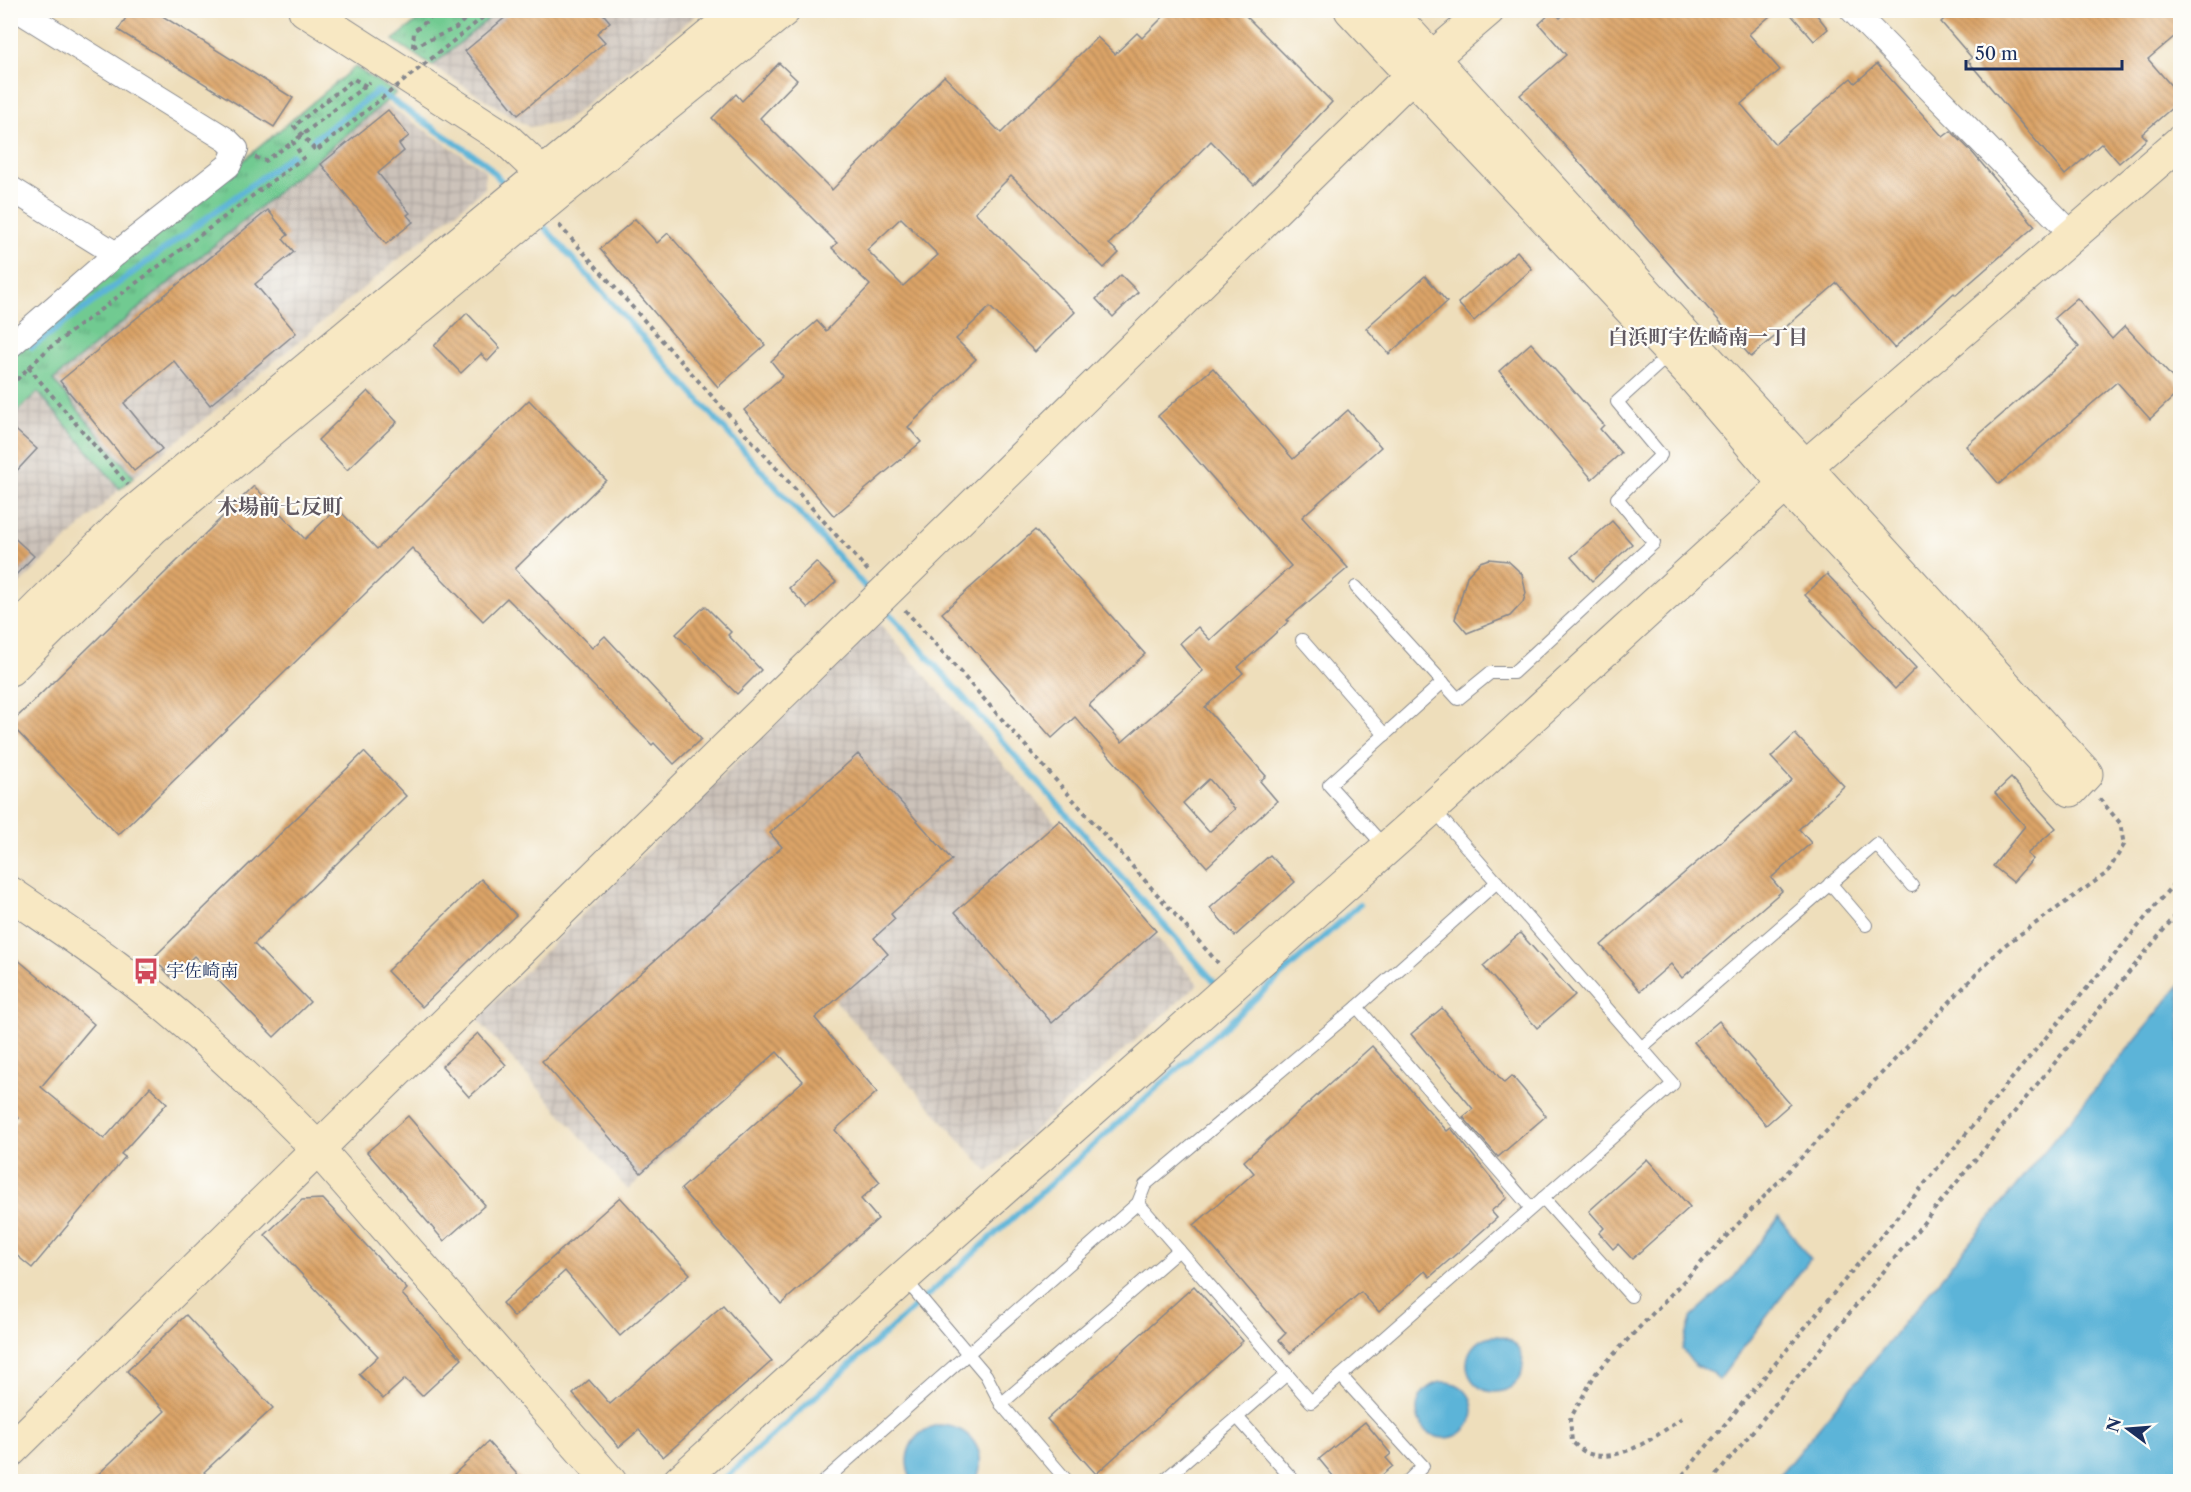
<svg xmlns="http://www.w3.org/2000/svg" width="2191" height="1492" font-family="'Libre Caslon Text','Noto Serif JP',serif">
	<style>
		.industrial { fill: url(#industrial-grid) }
		.park { fill: url(#park-tufts); stroke: #467c78; stroke-width: 1.5 }
		.water { fill: #5bb4d8; stroke: #3b729b; stroke-width: 1.5 }
		.lines { fill: none; stroke-linecap: round; stroke-linejoin: round }
		.stream { stroke: #5bb4d8; stroke-width: 6 }
		.building { fill: url(#building-back-hatch); fill-rule: evenodd }
		.lane-casing { stroke: #84868c; stroke-width: 14 }
		.street-casing { stroke: #84868c; stroke-width: 26 }
		.secondary-casing { stroke: #84868c; stroke-width: 35 }
		.path { stroke: #84868c; stroke-width: 4; stroke-dasharray: 4.5 4.5; stroke-linecap: butt }
		.lane { stroke: #fff; stroke-width: 12 }
		.street { stroke: #fff; stroke-width: 24 }
		.secondary { stroke: #f8e8c3; stroke-width: 33 }
		.path-bridge { stroke: #84868c; stroke-width: 4; stroke-dasharray: 4.5 4.5; stroke-linecap: butt }
		.labels { text-anchor: middle; dominant-baseline: central; stroke-width: 4.5; stroke-linejoin: round; paint-order: stroke }
		.poi-label { font-size: 18px; fill: #1b2f5e; stroke: #fdfcf7; text-anchor: start }
		.neighbourhood-label { font-size: 20px; font-weight: bold; fill: #5f5861; stroke: #fdfcf7 }
		.quarter-label { font-size: 21px; font-weight: bold; fill: #5f5861; stroke: #fdfcf7 }
	</style>
	<defs>
		<pattern id="industrial-grid" width="8" height="8" patternUnits="userSpaceOnUse" patternTransform="scale(1.5)"><rect width="8" height="8" fill="#ccc2b9"/><path d="M0 4h8M4 0v8" fill="none" stroke="#afa7a1"/></pattern>
		<pattern id="park-tufts" width="24" height="20" patternUnits="userSpaceOnUse" patternTransform="scale(1.5)"><rect width="24" height="20" fill="#71ca91"/><path d="M3 7l-1-3M5 7V3M7 7l1-3M15 17l-1-3M17 17v-4M19 17l1-3" fill="none" stroke="#5ca47a"/></pattern>
		<pattern id="building-back-hatch" width="6" height="6" patternUnits="userSpaceOnUse" patternTransform="scale(1.5)"><rect width="6" height="6" fill="#dca467"/><path d="M-1 5l2 2M0 0l6 6M5-1l2 2" fill="none" stroke="#b28658"/></pattern>
	</defs>
	<rect width="100%" height="100%" fill="#fdfcf7"/>
	<filter id="ink" filterUnits="userSpaceOnUse"><feTurbulence type="fractalNoise" baseFrequency=".0167" numOctaves="2"/><feDisplacementMap in="SourceGraphic" scale="12" xChannelSelector="R" yChannelSelector="G"/><feConvolveMatrix kernelMatrix="1 2 1 2 8 2 1 2 1" color-interpolation-filters="sRGB"/></filter>
	<filter id="wash" filterUnits="userSpaceOnUse"><feTurbulence type="fractalNoise" baseFrequency=".008" numOctaves="4" result="noise"/><feDisplacementMap in="SourceGraphic" scale="24" xChannelSelector="R" yChannelSelector="G"/><feGaussianBlur stdDeviation="1.35" result="paint"/><feColorMatrix in="noise" values="0 0 0 0 0 0 0 0 0 0 0 0 0 0 0 0 0 1.4 0 .05"/><feComposite in="paint" operator="in"/></filter>
	<g filter="url(#wash)">
		<rect width="100%" height="100%" fill="#eedebb"/>
		<g class="industrial">
			<path d="M498 11H701L566 121 529 127 432 66Z"/>
			<path d="M384 103 485 170V188L134 477 53 380Z"/>
			<path d="M38 392 120 489 11 592V417Z"/>
			<path d="M878 622 1198 984 988 1172 833 998 628 1190 477 1019Z"/>
		</g>
		<g class="park">
			<path d="M430 11V10L498 11 432 66 393 40Z"/>
			<path d="M355 67 396 93 53 380 134 477 120 489 38 392 11 417V355Z"/>
		</g>
		<g class="water">
			<path d="M2180 985V1481H1775Z"/>
			<path d="M1779 1217 1810 1259 1719 1380 1713 1373 1695 1366 1682 1349 1692 1316 1731 1281Z"/>
			<circle cx="1495" cy="1364" r="28"/>
			<circle cx="1445" cy="1410" r="28"/>
			<path d="M937 1425C970 1425 989 1451 976 1481H912C900 1456 911 1433 937 1425Z"/>
		</g>
		<g class="lines">
			<g class="stream">
				<path d="M313 140 378 91 484 162 509 189"/>
				<path d="M539 221 867 589"/>
				<path d="M32 347 292 155"/>
				<path d="M890 614 1217 985"/>
				<path d="M721 1482 1359 905"/>
			</g>
		</g>
		<g id="blocks">
			<g class="building">
				<path d="M131 10H153L293 98 274 127 118 30Z"/>
				<path d="M514 10H600L610 22 597 33 605 42 518 115 465 51Z"/>
				<path d="M1170 10H1240L1332 102 1254 185 1211 141 1109 244 1119 253 1104 268 1011 176 975 212 1075 312 1035 352 990 307 956 339 976 359 908 427 921 442 834 516 744 410 783 376 771 361 817 321 826 331 870 285 832 248 837 243 712 118 736 94 742 101 779 63 797 80 760 118 832 190 944 76 1001 133 1097 37 1115 54 1137 33 1142 38ZM901 218 938 255 903 286 867 250Z"/>
				<path d="M1570 10H1777L1749 34 1780 70 1741 104 1775 144 1851 78 1855 83 1877 64 1943 137 1951 131 1971 151 2035 226 1956 295 1954 293 1894 348 1837 283 1751 357 1520 95 1566 55 1539 24 1553 11 1560 18Z"/>
				<path d="M1787 10H1813L1828 29 1814 41Z"/>
				<path d="M1953 10H2181V31L2148 59 2181 97V100L2142 134 2147 139 2119 163 2102 143 2065 175 1968 61 1972 58 1941 22Z"/>
				<path d="M388 110 409 136 399 144 404 151 378 173 410 213 407 215 413 222 386 244 321 164Z"/>
				<path d="M268 210 288 235 283 239 294 252 255 284 296 333 210 405 174 361 124 403 162 449 134 471 60 381Z"/>
				<path d="M635 219 657 243 668 233 765 345 718 387 600 249Z"/>
				<path d="M1517 251 1532 269 1474 321 1458 303Z"/>
				<path d="M1121 275 1138 292 1113 317 1096 299Z"/>
				<path d="M1425 276 1447 302 1389 354 1366 328Z"/>
				<path d="M2077 298 2112 339 2125 326 2181 387V390L2150 419 2117 382 1999 484 1966 446 2079 347 2054 318Z"/>
				<path d="M467 313 500 348 488 361 481 354 461 373 434 346Z"/>
				<path d="M1531 343 1604 425 1600 429 1621 453 1592 479 1499 371Z"/>
				<path d="M1213 368 1293 459 1348 410 1381 447 1302 517 1348 568 1287 620 1289 621 1238 667 1243 673 1205 707 1266 776 1260 781 1277 801 1207 867 1075 717 1052 738 942 613 1035 530 1145 654 1089 705 1122 742 1203 671 1180 643 1198 627 1210 640 1291 566 1158 416ZM1209 779 1235 809 1209 832 1183 803Z"/>
				<path d="M368 391 397 422 347 470 318 440Z"/>
				<path d="M529 400 606 480 515 569 592 648 605 636 701 739 674 764 654 743 652 745 507 598 483 621 412 548 118 835 10 724 254 486 305 539 337 508 377 549Z"/>
				<path d="M10 425 37 449 10 478Z"/>
				<path d="M1612 521 1632 544 1592 581 1571 557Z"/>
				<path d="M10 534 34 556 10 581Z"/>
				<path d="M1489 559 1508 561 1522 574 1526 593 1523 602 1510 616 1467 633 1455 619 1467 576 1480 562Z"/>
				<path d="M816 562 836 582 808 608 789 588Z"/>
				<path d="M1827 574 1916 668 1895 689 1805 595Z"/>
				<path d="M705 606 731 632 728 635 761 670 737 694 676 634Z"/>
				<path d="M1795 734 1844 786 1799 829 1811 843 1771 878 1782 891 1682 978 1671 964 1640 991 1601 945 1792 780 1771 757Z"/>
				<path d="M364 752 406 796 254 944 310 1002 274 1037 194 956 172 978 153 958Z"/>
				<path d="M858 754 952 860 891 914 895 919 874 938 888 954 815 1018 877 1092 835 1130 880 1182 861 1199 878 1219 781 1304 681 1189 803 1081 777 1052 641 1173 542 1061 782 847 770 833Z"/>
				<path d="M2011 778 2056 828 2027 854 2033 859 2013 882 1993 866 2025 826 1995 793Z"/>
				<path d="M1060 820 1156 931 1052 1023 955 912Z"/>
				<path d="M1270 855 1295 882 1235 936 1210 908Z"/>
				<path d="M481 879 516 915 422 1007 387 971Z"/>
				<path d="M1520 933 1575 995 1537 1028 1483 966Z"/>
				<path d="M10 953 94 1024 41 1087 104 1139 150 1087 167 1103 121 1154 125 1157 32 1268 10 1250V1128L19 1118 10 1111Z"/>
				<path d="M1442 1008 1504 1083 1512 1076 1546 1116 1498 1157 1463 1117 1473 1109 1411 1034Z"/>
				<path d="M1719 1021 1790 1104 1766 1125 1694 1042Z"/>
				<path d="M478 1033 506 1065 469 1097 442 1066Z"/>
				<path d="M1372 1046 1447 1131 1451 1128 1507 1198 1491 1211 1497 1218 1430 1277 1425 1271 1379 1312 1361 1292 1290 1353 1279 1340 1286 1333 1194 1225 1254 1173 1244 1161Z"/>
				<path d="M408 1116 485 1205 444 1241 367 1152Z"/>
				<path d="M1647 1159 1690 1207 1632 1259 1618 1244 1613 1249 1599 1233 1604 1228 1589 1211Z"/>
				<path d="M620 1197 690 1274 620 1336 565 1271 514 1317 502 1303Z"/>
				<path d="M323 1199 407 1289 402 1294 462 1359 422 1396 405 1379 383 1399 359 1374 378 1356 265 1235 302 1200Z"/>
				<path d="M1194 1286 1243 1341 1096 1474 1047 1419Z"/>
				<path d="M723 1305 772 1361 663 1457 639 1430 619 1447 573 1394 589 1380 610 1404Z"/>
				<path d="M186 1315 273 1408 204 1472 213 1482H90L165 1411 127 1371Z"/>
				<path d="M1365 1422 1391 1454 1386 1458 1393 1466 1374 1482H1338L1319 1459Z"/>
				<path d="M488 1442 524 1482H446Z"/>
			</g>
		</g>
	</g>
	<g filter="url(#ink)">
		<use href="#blocks" fill-opacity="0" stroke="#84868c" stroke-width="1.5"/>
		<g class="lines">
			<g class="lane-casing">
				<g id="lane">
					<path d="M1356 587 1458 699 1490 673H1513L1654 543 1617 498 1661 455 1617 402 1671 353"/>
					<path d="M1302 640 1385 735"/>
					<path d="M1385 847 1329 785 1443 682"/>
					<path d="M1830 883 1866 925"/>
					<path d="M1357 1007 1531 1208"/>
					<path d="M1641 1048 1876 844 1912 886"/>
					<path d="M1543 1198 1631 1296"/>
					<path d="M1138 1203 1311 1402 1673 1084 1434 810"/>
					<path d="M904 1278 986 1375 1001 1404 1068 1482"/>
					<path d="M1341 1376 1423 1466 1407 1482"/>
					<path d="M1001 1404 1179 1250"/>
					<path d="M1237 1417 1295 1482"/>
					<path d="M823 1482 1138 1203 1145 1185 1357 1007 1497 882"/>
					<path d="M1162 1482 1287 1374"/>
				</g>
			</g>
			<g class="street-casing">
				<g id="street">
					<path d="M1852 10 2073 235"/>
					<path d="M10 188 116 254"/>
					<path d="M10 346 116 254 229 165 236 149 227 140 18 10"/>
				</g>
			</g>
			<g class="secondary-casing">
				<g id="secondary">
					<path d="M305 10 506 139 543 174 556 190"/>
					<path d="M1351 10 1691 374 1786 485 2071 790 2086 774 1388 10"/>
					<path d="M10 636 133 513 741 10"/>
					<path d="M10 669 153 528 558 193 784 10"/>
					<path d="M10 893C46 918 82 941 116 967 189 1021 254 1084 317 1148L610 1482"/>
					<path d="M10 1451 1411 76 1488 10"/>
					<path d="M679 1482 904 1277 1432 808 1805 467 2180 142"/>
				</g>
			</g>
			<g class="path">
				<path d="M413 47 456 28 474 10"/>
				<path d="M413 47 414 31 441 10"/>
				<path d="M255 157 265 161 293 142"/>
				<path d="M559 225 870 573"/>
				<path d="M28 367 128 485"/>
				<path d="M10 386 48 349 303 158 293 142 370 82"/>
				<path d="M905 610 1218 963"/>
				<path d="M1682 1418C1658 1435 1619 1465 1587 1453 1582 1451 1576 1445 1572 1442L1570 1419 1596 1373 2002 947 2107 873 2124 845 2120 823 2099 798"/>
				<path d="M1677 1482 2180 876"/>
				<path d="M1711 1482 2180 910"/>
			</g>
			<use href="#lane" class="lane"/>
			<use href="#street" class="street"/>
			<use href="#secondary" class="secondary"/>
			<path class="path-bridge" d="M366 86 354 79 294 126 316 151 492 10"/>
		</g>
	</g>
	<defs>
		<g id="bus-bare" transform="scale(2.07)"><path d="M-5-6H5V4H4V6H2V4H-2V6H-4V4H-5ZM-3.5-4V0h7V-4ZM-3.5 1.2v1.5H-2V1.2ZM2 1.2v1.5H3.5V1.2Z" fill="#d1495b" stroke="#fdfcf7" stroke-width="2.5" paint-order="stroke"/></g>
	</defs>
	<g fill-rule="evenodd">
		<use href="#bus-bare" x="146" y="971"/>
	</g>
	<g class="labels">
		<g class="poi-label">
			<text x="166" y="971">宇佐崎南</text>
		</g>
		<g class="neighbourhood-label">
			<text x="1708" y="337">白浜町宇佐崎南一丁目</text>
		</g>
		<g class="quarter-label">
			<text x="280" y="506">木場前七反町</text>
		</g>
	</g>
	<rect width="2191" height="1492" fill="none" stroke="#fdfcf7" stroke-width="36"/>
	<g transform="translate(2128 1429) rotate(286)" stroke="#fdfcf7" stroke-width="4.5" paint-order="stroke">
	<path d="M0-4.5L10 22L0 15L-10 22Z" fill="#1b2f5e"/>
	<text y="-9" font-size="16" font-weight="bold" text-anchor="middle" fill="#1b2f5e">N</text>
	</g>
	<path d="M1966 60v9h156v-9" fill="none" stroke="#1b2f5e" stroke-width="3"/>
	<text x="1975" y="60" font-size="18" fill="#1b2f5e" stroke="#fdfcf7" stroke-width="4.5" paint-order="stroke">50 m</text>
</svg>
